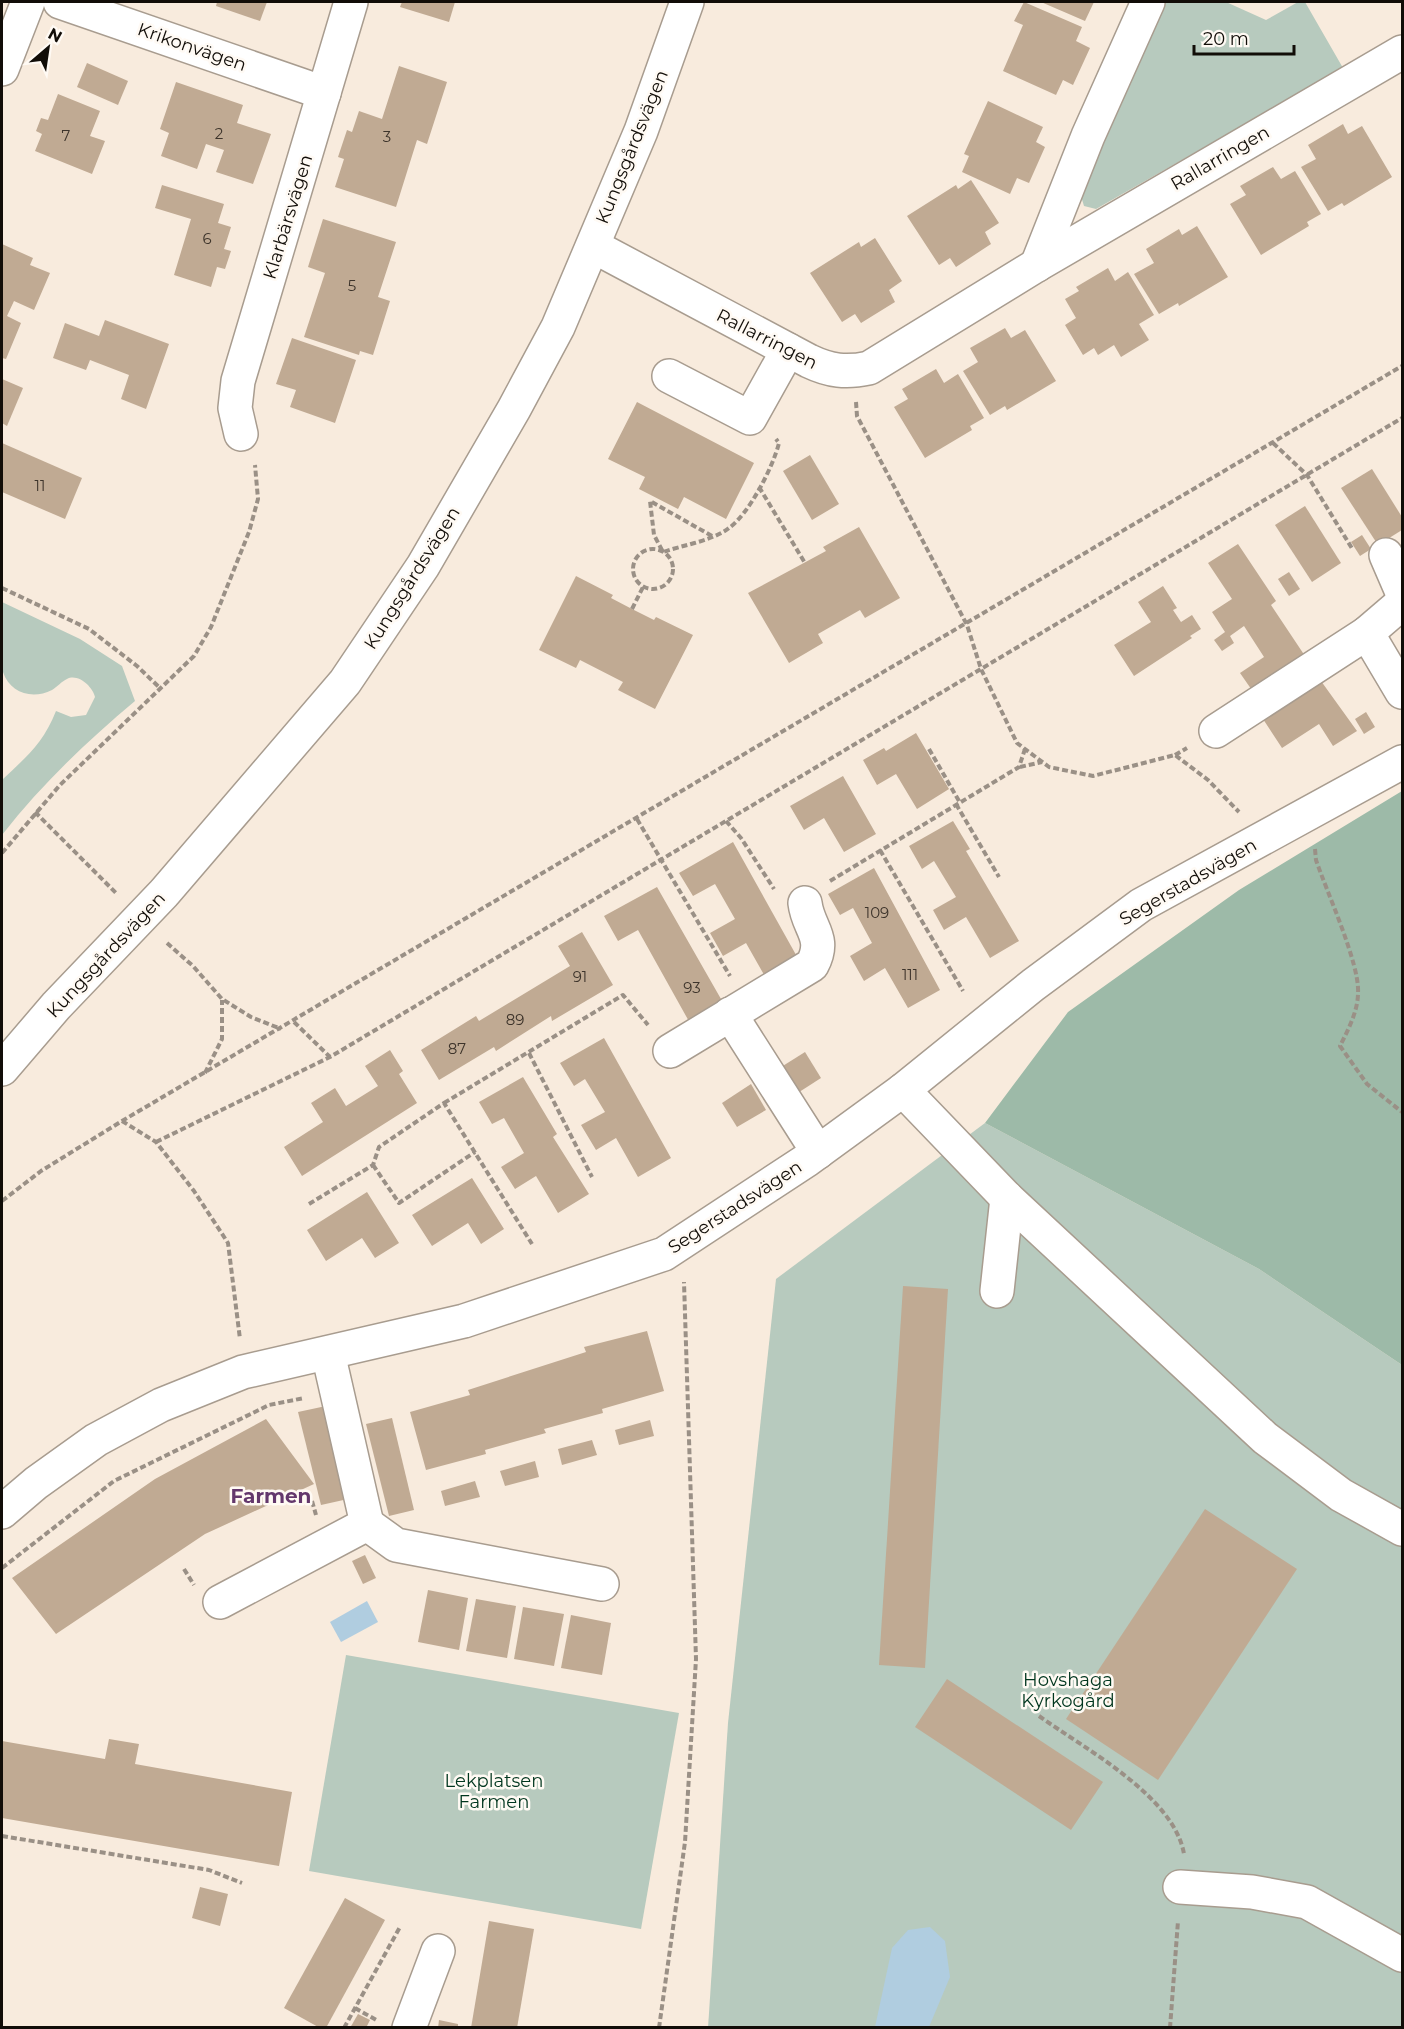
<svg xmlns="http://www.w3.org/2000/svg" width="1404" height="2029" font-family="Montserrat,sans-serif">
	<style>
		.green { fill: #b7cabe }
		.forest { fill: #9dbaa8 }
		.water { fill: #b0cde0 }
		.building { fill: #c0aa93 }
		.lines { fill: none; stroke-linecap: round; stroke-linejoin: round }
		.minor-casing { stroke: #a89c8f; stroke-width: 36 }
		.path { stroke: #9a9086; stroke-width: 4; stroke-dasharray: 6 3; stroke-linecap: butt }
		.minor { stroke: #fff; stroke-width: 33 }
		.labels { text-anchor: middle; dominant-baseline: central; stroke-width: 5; stroke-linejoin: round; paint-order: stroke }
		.number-label { font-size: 15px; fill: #3d342b }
		.street-label { font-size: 18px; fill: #110d08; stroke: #fffaf4 }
		.park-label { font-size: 18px; fill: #00361e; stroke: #fffaf4 }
		.neighbourhood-label { font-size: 20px; font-weight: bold; fill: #63376c; stroke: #fffaf4 }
	</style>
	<rect width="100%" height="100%" fill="#f8ebdd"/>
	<g class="green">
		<path d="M1165 2H1226L1266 20 1298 2H1305L1343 68 1096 209 1084 206 1080 193Z"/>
		<path d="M2 602 80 639 122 666 135 701C86 742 41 785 2 835V780C26 757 43 744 56 711L71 717 86 715 95 697C93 687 78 673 67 679 62 681 57 687 52 690 32 700 10 693 3 672 0 655 1 621 2 602Z"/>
		<path d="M985 1123 1259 1269 1402 1365V2027L708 2028 728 1723 776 1279Z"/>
		<path d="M346 1655 679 1713 641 1929 309 1871Z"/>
	</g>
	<path class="forest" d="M1402 791V1365L1259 1269 985 1123 1068 1012 1239 890Z"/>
	<g class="water">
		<path d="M367 1601 378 1622 341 1642 330 1622Z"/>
		<path d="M930 1927 945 1941 950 1977 929 2027H875L892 1948 908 1930Z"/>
	</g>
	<g class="building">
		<path d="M217 2H267L260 21 216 6Z"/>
		<path d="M402 2H455L449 22 400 7Z"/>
		<path d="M1024 2 1082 27 1076 41 1090 48 1073 85 1063 80 1056 95 1003 71 1023 25 1014 21Z"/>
		<path d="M1041 2H1094L1085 21Z"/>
		<path d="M87 63 128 81 118 105 77 87Z"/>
		<path d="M399 66 447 82 427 144 417 140 396 207 335 187 344 159 338 157 347 130 352 132 359 111 382 119Z"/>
		<path d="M176 82 243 105 237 123 271 134 253 184 216 172 224 150 206 144 197 169 161 156 169 133 160 129Z"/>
		<path d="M58 94 100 111 90 136 105 141 92 174 35 151 42 134 36 131 41 118 48 120Z"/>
		<path d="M988 101 1043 127 1036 142 1045 147 1029 183 1017 178 1010 194 962 172 969 156 964 154Z"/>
		<path d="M1343 124 1348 134 1362 126 1392 177 1344 206 1342 203 1328 211 1301 167 1316 159 1308 145Z"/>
		<path d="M1273 167 1281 179 1295 171 1321 214 1307 222 1309 226 1261 255 1230 204 1246 195 1240 186Z"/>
		<path d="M971 180 999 223 985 232 991 244 956 267 950 258 939 265 907 216 956 185 958 189Z"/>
		<path d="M162 185 224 204 218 223 231 227 224 249 231 251 225 269 217 267 211 287 174 275 191 219 155 208Z"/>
		<path d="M323 219 396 242 378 297 390 301 373 355 360 351 359 355 304 337 325 273 308 267Z"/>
		<path d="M1197 226 1228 277 1179 306 1178 303 1159 314 1134 274 1154 263 1146 249 1179 229 1182 235Z"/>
		<path d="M875 238 902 281 889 290 895 302 861 323 855 314 842 322 810 273 859 242 861 247Z"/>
		<path d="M2 244 33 258 30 265 50 273 34 310 14 301 7 316 21 323 6 359 2 358Z"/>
		<path d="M1108 268 1115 281 1128 272 1154 315 1139 324 1149 340 1121 357 1114 345 1098 355 1094 348 1083 355 1065 325 1076 318 1065 299 1079 291 1076 287Z"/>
		<path d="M105 320 169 344 146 409 121 399 129 375 90 360 86 370 53 358 65 323 99 336Z"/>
		<path d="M1005 328 1011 338 1025 330 1056 381 1007 410 1005 406 990 415 963 371 978 362 970 348Z"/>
		<path d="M292 338 356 360 335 423 290 407 296 390 276 384Z"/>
		<path d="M936 369 944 383 958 374 984 418 970 426 972 430 925 458 894 407 908 399 902 389Z"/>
		<path d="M2 379 23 388 7 426 2 423Z"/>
		<path d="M637 402 754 463 726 519 684 497 678 509 639 489 645 477 608 459Z"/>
		<path d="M2 443 82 478 65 519 2 492Z"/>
		<path d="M810 455 839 504 812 520 783 471Z"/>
		<path d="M1372 469 1402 517V530L1378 545 1341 488Z"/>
		<path d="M1305 506 1341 563 1312 582 1275 525Z"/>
		<path d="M859 527 900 598 865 618 860 610 818 634 823 643 789 663 748 593 826 551 823 547Z"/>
		<path d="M1362 535 1371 549 1360 556 1351 542Z"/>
		<path d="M1238 544 1276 601 1271 605 1309 662 1256 696 1240 673 1264 657 1244 626 1230 636 1234 643 1222 651 1214 640 1225 632 1212 612 1232 599 1208 563Z"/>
		<path d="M1289 572 1300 589 1289 596 1278 579Z"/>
		<path d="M576 576 613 595 611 598 632 609 654 620 656 617 693 635 655 709 618 690 623 682 580 660 576 668 539 650Z"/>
		<path d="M1163 586 1177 608 1173 610 1181 622 1192 615 1201 629 1190 636 1192 638 1134 676 1114 645 1151 622 1138 602Z"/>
		<path d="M1321 681 1357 731 1333 746 1319 724 1282 748 1263 719Z"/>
		<path d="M1366 712 1375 727 1364 734 1355 719Z"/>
		<path d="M916 733 949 789 917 809 896 774 877 785 863 760 884 748 886 751Z"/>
		<path d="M843 776 876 834 844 852 824 818 804 830 790 806Z"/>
		<path d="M953 821 970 849 966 851 1019 941 990 958 966 917 944 930 933 910 956 897 934 861 922 869 909 846Z"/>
		<path d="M733 842 800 962 767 980 746 943 723 956 710 933 735 919 715 884 693 896 679 873Z"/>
		<path d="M874 868 940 990 908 1008 885 968 864 981 850 956 872 943 853 908 840 915 828 894Z"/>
		<path d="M657 887 725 1006 691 1025 638 930 618 941 604 916Z"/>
		<path d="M582 932 613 985 552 1021 551 1016 496 1051 494 1047 439 1080 421 1050 476 1016 479 1021 570 966 558 946Z"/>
		<path d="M604 1038 671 1158 638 1177 616 1138 596 1150 581 1125 605 1112 585 1079 574 1086 560 1063Z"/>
		<path d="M390 1050 403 1071 399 1074 417 1103 302 1176 284 1147 323 1122 311 1103 335 1088 346 1106 378 1086 365 1066Z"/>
		<path d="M805 1052 821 1078 793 1096 778 1069Z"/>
		<path d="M523 1077 557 1134 553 1137 589 1194 558 1213 536 1176 515 1189 501 1167 524 1153 504 1118 492 1124 479 1102Z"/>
		<path d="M751 1084 766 1110 737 1127 722 1103Z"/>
		<path d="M472 1178 504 1229 481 1244 468 1223 432 1246 412 1215Z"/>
		<path d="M367 1192 399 1243 375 1258 362 1238 326 1261 307 1230Z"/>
		<path d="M903 1286 948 1289 925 1668 879 1665Z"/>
		<path d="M647 1331 664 1391 602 1409 603 1413 544 1429 546 1433 485 1450 486 1454 426 1470 410 1412 470 1395 468 1390 586 1352 584 1347Z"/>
		<path d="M326 1406 348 1499 321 1505 298 1412Z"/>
		<path d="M392 1418 414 1510 389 1516 366 1424Z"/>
		<path d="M266 1419 314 1484 205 1534 56 1634 12 1578 155 1479Z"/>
		<path d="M650 1420 654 1436 619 1445 615 1430Z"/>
		<path d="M592 1440 597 1455 562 1465 558 1449Z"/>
		<path d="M535 1461 539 1477 505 1486 500 1471Z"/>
		<path d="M475 1481 480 1497 445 1506 441 1491Z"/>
		<path d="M1205 1509 1297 1569 1158 1780 1066 1719Z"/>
		<path d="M365 1555 376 1578 363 1584 352 1561Z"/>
		<path d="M428 1590 468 1598 459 1650 418 1642Z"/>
		<path d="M476 1599 516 1606 507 1658 466 1651Z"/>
		<path d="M523 1607 564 1614 554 1666 514 1659Z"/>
		<path d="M571 1615 611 1623 602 1675 561 1668Z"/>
		<path d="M947 1679 1103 1782 1071 1830 915 1727Z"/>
		<path d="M109 1739 139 1744 135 1764 292 1792 279 1866 2 1818V1741L105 1759Z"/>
		<path d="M200 1887 228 1894 220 1926 192 1918Z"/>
		<path d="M345 1898 385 1920 326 2028H320L284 2008Z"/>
		<path d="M489 1921 534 1929 517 2028H471Z"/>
		<path d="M358 2014 370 2020 366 2028H350Z"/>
		<path d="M439 2020 458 2024V2028H438Z"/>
	</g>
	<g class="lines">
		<g class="minor-casing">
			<g id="minor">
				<path d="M60 2 324 93"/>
				<path d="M2 69 28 2"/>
				<path d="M593 246 809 361C830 371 846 373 869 368L1037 265 1402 52"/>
				<path d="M1037 265 1088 136 1148 2"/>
				<path d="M669 376 750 418 788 350"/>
				<path d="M241 434 235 408 238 381 351 2"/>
				<path d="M1386 555 1402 592"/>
				<path d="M1367 633 1402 603"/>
				<path d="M1216 731 1367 633 1402 692"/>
				<path d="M730 1014 818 1152"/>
				<path d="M670 1051 812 965C827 937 808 929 805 903"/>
				<path d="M2 1069 56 1006 164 893 345 682 423 566 514 409 558 327 641 131 687 2"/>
				<path d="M903 1090 1007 1198 1265 1438 1341 1495 1402 1529"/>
				<path d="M997 1291 1007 1198"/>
				<path d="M2 1512 36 1483 96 1440 161 1405 243 1372 464 1321 664 1254 807 1160 903 1090 1033 985 1141 905 1402 762"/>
				<path d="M367 1524 396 1545 602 1584"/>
				<path d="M220 1602 367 1524 328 1353"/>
				<path d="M1180 1887 1252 1892 1307 1902 1402 1955"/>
				<path d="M409 2028 438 1951"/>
			</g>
		</g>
		<g class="path">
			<path d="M856 402 857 416 967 625 981 669 1017 743 1049 767 1093 776 1175 755 1208 780 1239 812"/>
			<path d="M1273 443 1307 475 1353 550"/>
			<path d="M759 487 805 563"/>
			<path d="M712 536 650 501 654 535 663 552C683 545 712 541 729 528 749 514 773 467 779 443L776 439"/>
			<circle cx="653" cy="569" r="20"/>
			<path d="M2 588 89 629 137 666 161 689"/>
			<path d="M632 609 643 587"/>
			<path d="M929 749 959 801"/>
			<path d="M1175 755 1187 748"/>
			<path d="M1020 767 1042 762"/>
			<path d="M956 804 999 877"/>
			<path d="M35 812 117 894"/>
			<path d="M637 819 730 976"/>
			<path d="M726 821 741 838 774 889"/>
			<path d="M1315 849 1316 860C1326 890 1360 964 1358 993 1358 1011 1348 1030 1340 1046L1367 1084 1402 1112"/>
			<path d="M880 850 963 991"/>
			<path d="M2 853 60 785 194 656 211 627 249 532 258 499 255 465"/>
			<path d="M830 881 1019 767 1025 749"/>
			<path d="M167 943 193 966 222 999 251 1017 281 1029"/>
			<path d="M294 1022 330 1057"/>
			<path d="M529 1053 592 1177"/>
			<path d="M205 1073 222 1039V1000"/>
			<path d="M444 1103 623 995 648 1025"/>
			<path d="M122 1121 156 1142 194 1191 228 1243 240 1339"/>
			<path d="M156 1142 330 1057 1402 418"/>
			<path d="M373 1165 399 1203 475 1152"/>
			<path d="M2 1201 41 1171 122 1121 1402 366"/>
			<path d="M309 1204 373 1165 379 1147 444 1103 532 1244"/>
			<path d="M312 1501 316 1515"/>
			<path d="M2 1568 114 1481 269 1405 304 1398"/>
			<path d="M184 1569 194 1585"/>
			<path d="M1039 1716C1085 1749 1174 1796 1184 1854"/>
			<path d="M2 1836 209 1870 242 1883"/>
			<path d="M355 2008 378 2021"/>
			<path d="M344 2028 400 1927"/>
			<path d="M659 2028 685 1842 696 1659 684 1282"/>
			<path d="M1170 2028 1178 1921"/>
		</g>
		<use href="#minor" class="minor"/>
	</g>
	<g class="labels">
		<g class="number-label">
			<text x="219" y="133">2</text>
			<text x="66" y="135">7</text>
			<text x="387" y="136">3</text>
			<text x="207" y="238">6</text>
			<text x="352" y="285">5</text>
			<text x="40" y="485">11</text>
			<text x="877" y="912">109</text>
			<text x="910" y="974">111</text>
			<text x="580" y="976">91</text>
			<text x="692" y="987">93</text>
			<text x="515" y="1019">89</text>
			<text x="457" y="1048">87</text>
		</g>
		<g class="street-label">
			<text transform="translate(192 47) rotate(19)">Krikonvägen</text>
			<text transform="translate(632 147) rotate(-68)">Kungsgårdsvägen</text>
			<text transform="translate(1220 158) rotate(-30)">Rallarringen</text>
			<text transform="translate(288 217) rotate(-73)">Klarbärsvägen</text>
			<text transform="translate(767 339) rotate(27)">Rallarringen</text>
			<text transform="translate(412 578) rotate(-58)">Kungsgårdsvägen</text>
			<text transform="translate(1188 882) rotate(-30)">Segerstadsvägen</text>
			<text transform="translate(106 955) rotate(-47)">Kungsgårdsvägen</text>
			<text transform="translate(735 1207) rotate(-33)">Segerstadsvägen</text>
		</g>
		<g class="park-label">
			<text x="1068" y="1680">Hovshaga<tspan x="1068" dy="21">Kyrkogård</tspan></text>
			<text x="494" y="1781">Lekplatsen<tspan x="494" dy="21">Farmen</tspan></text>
		</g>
		<g class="neighbourhood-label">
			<text x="271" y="1496">Farmen</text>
		</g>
	</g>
	<rect width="1404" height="2029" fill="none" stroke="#110d08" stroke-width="6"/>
	<g transform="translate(48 48) rotate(29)" stroke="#fffaf4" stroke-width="4.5" paint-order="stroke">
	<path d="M0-4.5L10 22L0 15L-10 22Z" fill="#110d08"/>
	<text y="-9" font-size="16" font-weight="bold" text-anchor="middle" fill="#110d08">N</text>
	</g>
	<path d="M1194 45v9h100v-9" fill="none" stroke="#110d08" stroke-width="3"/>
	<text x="1203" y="45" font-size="18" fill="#110d08" stroke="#fffaf4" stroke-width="4.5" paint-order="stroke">20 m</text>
</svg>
